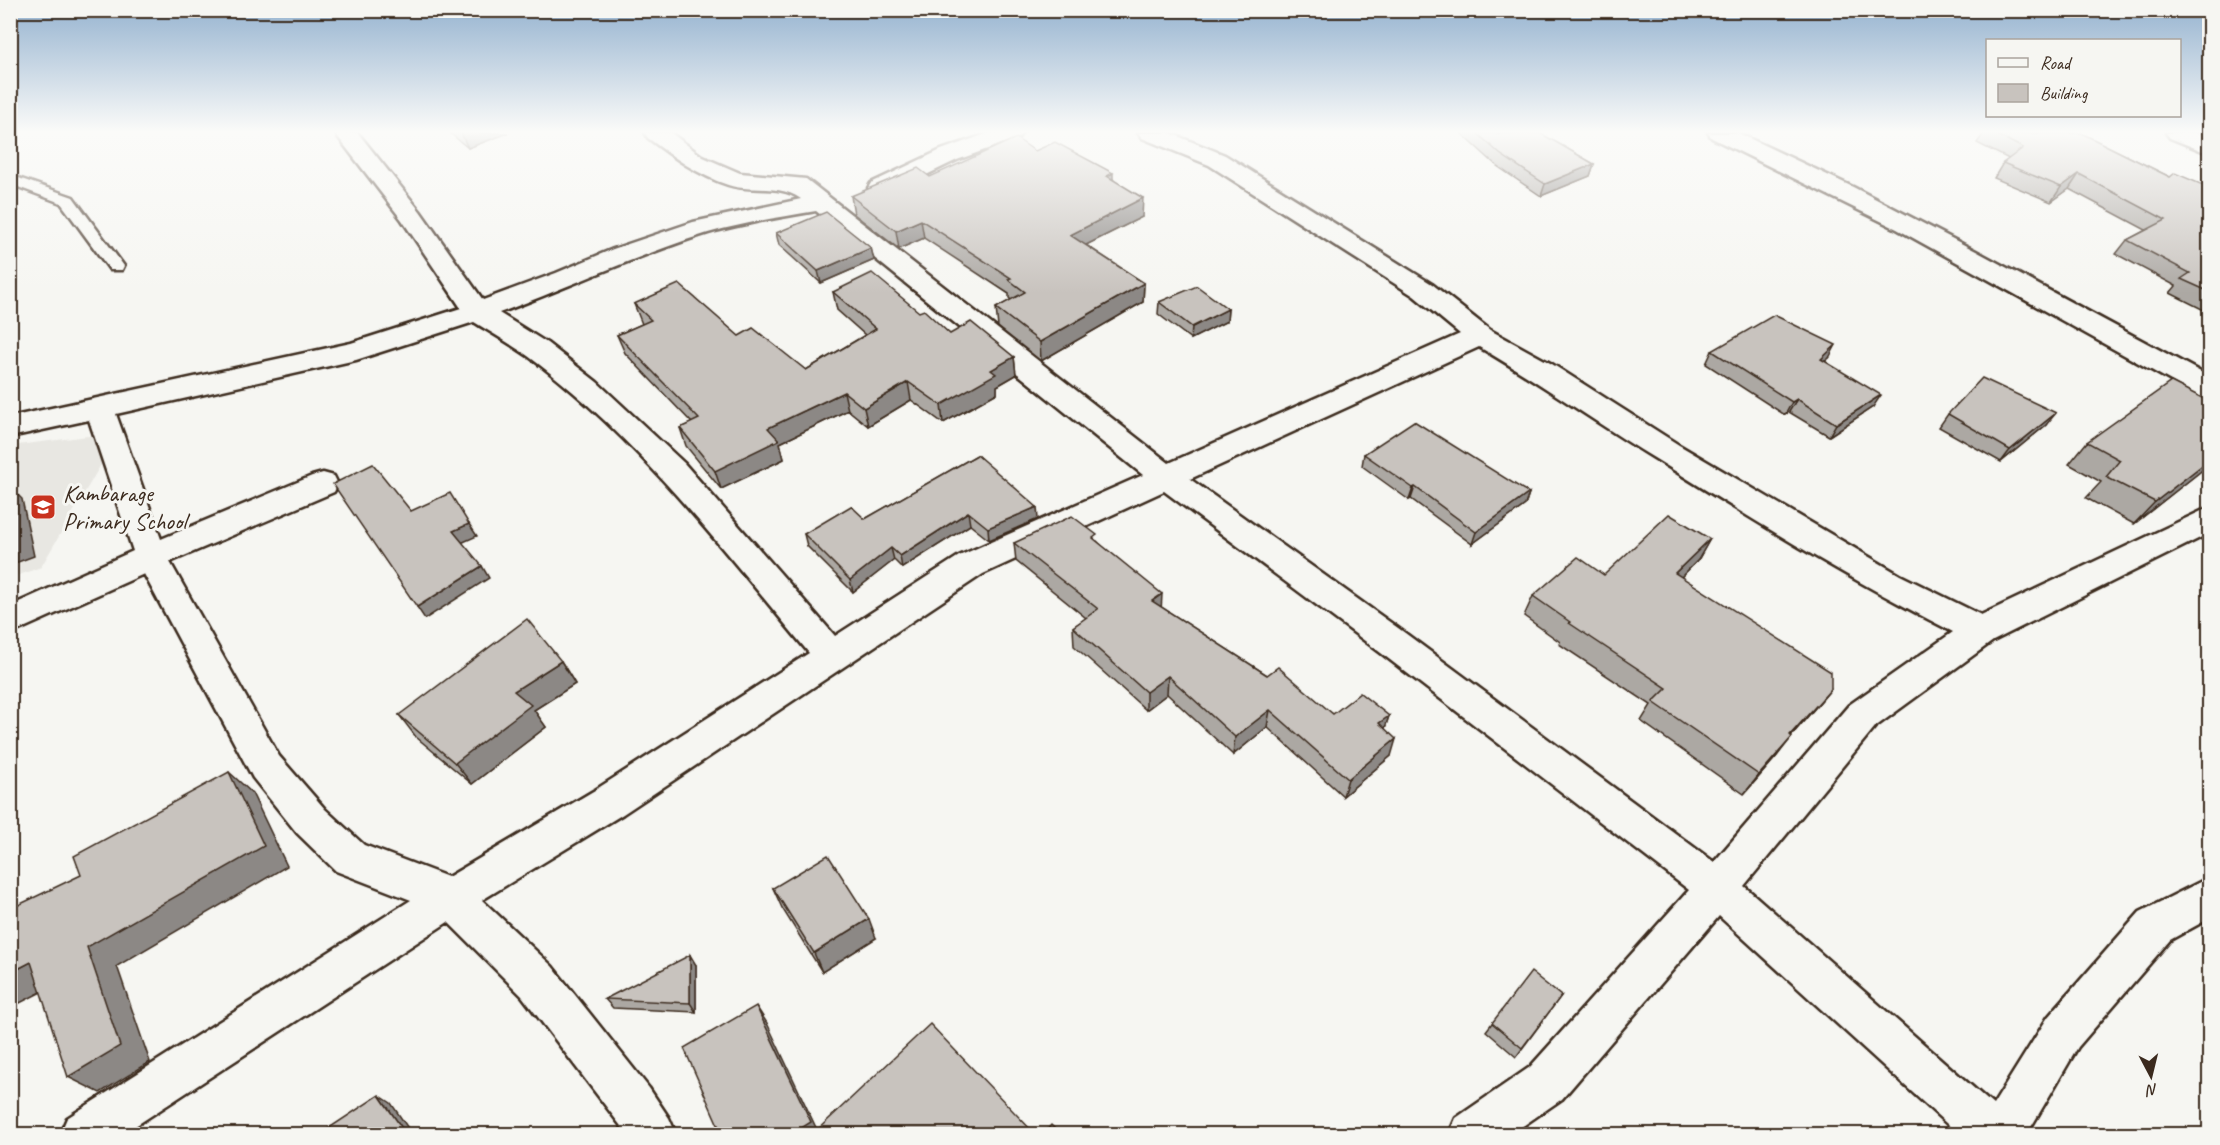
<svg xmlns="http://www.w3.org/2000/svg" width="2220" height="1145" font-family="Caveat,sans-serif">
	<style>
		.built { fill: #e8e7e2 }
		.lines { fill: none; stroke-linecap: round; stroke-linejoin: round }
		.service-casing { stroke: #3b2a1e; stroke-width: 5 }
		.minor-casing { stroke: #3b2a1e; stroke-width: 5 }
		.service { fill: #f6f6f2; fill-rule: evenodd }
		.minor { fill: #f6f6f2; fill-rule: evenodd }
		.wall { fill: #aca8a3; stroke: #3b2a1e; stroke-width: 1.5 }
		.shaded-wall { fill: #8c8885; stroke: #3b2a1e; stroke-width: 1.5 }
		.building { fill: #c8c3be; stroke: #3b2a1e; stroke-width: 1.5 }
		.labels { text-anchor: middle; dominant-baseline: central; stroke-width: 6; stroke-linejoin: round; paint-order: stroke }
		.poi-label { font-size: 24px; fill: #3b2a1e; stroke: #f6f6f2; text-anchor: start }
	</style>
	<rect width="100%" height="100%" fill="#f6f6f2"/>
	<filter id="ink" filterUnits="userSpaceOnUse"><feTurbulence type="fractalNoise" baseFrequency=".0167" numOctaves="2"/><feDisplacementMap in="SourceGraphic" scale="12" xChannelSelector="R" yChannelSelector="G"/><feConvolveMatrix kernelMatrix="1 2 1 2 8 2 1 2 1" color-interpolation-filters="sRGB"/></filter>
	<g filter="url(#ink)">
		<path class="built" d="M120 432 41 567 11 578 10 446Z"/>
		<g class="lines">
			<g class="service-casing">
				<path id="service" d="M10 175 73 197 124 266 122 270H110L61 203 10 184Z"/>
			</g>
			<g class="minor-casing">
				<g id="minor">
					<path d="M335 133H358L420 211 483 300 556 273 613 249 693 222 801 199C780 183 752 193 728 185 698 175 673 157 648 138L645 133H671L703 157 740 173 806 179 1169 463 1460 334 1414 296 1209 165 1142 138 1138 133H1170L1225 155 1432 284 1490 330 1552 364 1679 445 1900 575 1981 615 2210 507V533L1993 641 1875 727 1744 886 1993 1105 2048 1017 2140 912 2210 877V918L2170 940 2078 1047 2027 1134H1958L1719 916 1562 1099 1511 1134H1449L1456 1118 1530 1067 1689 890 1381 653 1164 491 983 574 623 814 482 900 552 966 649 1088 669 1118 676 1134H627L522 996 448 922 123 1134H60L67 1118 411 900 336 871 297 833 253 778 144 574 10 634V606L133 551 89 420 10 437V417L351 343 461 308 402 220ZM816 211 1143 475 959 556 835 636 684 463 597 382 547 343 499 313C569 287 637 255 708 233 743 223 780 217 816 211ZM474 322C492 333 511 344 528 356 638 437 722 549 809 653L595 790 448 877 364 845 325 809 279 756 170 562 334 492 338 484 334 476 323 473 312 476 161 539 116 414 356 360ZM1479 347C1541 383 1598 424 1659 461 1755 521 1852 581 1953 632L1849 705 1714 862 1405 633 1190 479Z"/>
					<path d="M989 133H1022L1018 138 957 160 889 193 880 195 871 193 868 188 871 183 941 150Z"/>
					<path d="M1708 133H1738L1853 187 1976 251 2210 377V400L2200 397 1897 229 1712 138Z"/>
					<path d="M2166 133H2197L2210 138V154L2170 138Z"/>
				</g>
			</g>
			<use href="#service" class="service"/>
			<use href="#minor" class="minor"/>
		</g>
		<g class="wall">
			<path d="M450 133H508L468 148Z"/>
			<path d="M1461 133H1540L1594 164 1590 176 1541 196 1497 166Z"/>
			<path d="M1984 133H2081L2170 177 2210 188V313L2170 293 2176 286 2116 254 2127 240 2146 230 2069 189 2051 202 1994 178 2003 163 2009 159 1977 143Z"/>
			<path d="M1035 151 1113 179 1142 217 1086 245 1144 283 1143 302 1041 361 998 327 996 308 1011 300 1009 298V294L924 238 899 249 854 214 851 196Z"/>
			<path d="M776 233 871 248 874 260 821 283 779 245Z"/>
			<path d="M833 292 919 312 950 334 1014 357 1016 375 997 386V393L943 423 911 400 868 426 848 410 780 443 784 459 721 489 686 446 680 428 692 423 625 353 617 335 642 324 634 304 739 336 806 370 865 335 837 310Z"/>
			<path d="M1159 302 1228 309 1227 321 1191 339 1158 314Z"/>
			<path d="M1712 351 1829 358 1825 361 1873 407 1829 436 1789 412 1785 415 1706 364Z"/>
			<path d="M2210 402V464L2134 524 2086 498 2101 482 2069 464 2087 442Z"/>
			<path d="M1948 414 2046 425 2001 462 1939 427Z"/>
			<path d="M1364 454 1529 493 1525 505 1472 544 1411 499 1409 500 1362 466Z"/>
			<path d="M977 455 1038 519 989 540 970 525 902 568 894 560 853 592 807 546 804 534 865 519Z"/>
			<path d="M1710 539 1698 560 1681 577 1831 689 1791 736 1777 756 1744 794 1641 721 1651 705 1559 644 1560 642 1524 616 1533 596 1604 575Z"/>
			<path d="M1097 541 1161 607 1267 675 1333 714 1389 716 1385 728 1391 756 1343 796 1267 727 1233 755 1167 694 1146 710 1074 646 1073 627 1086 618 1016 561 1014 543Z"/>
			<path d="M2210 577V587L2203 583Z"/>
			<path d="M561 661 575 684 534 710 546 727 472 784 416 737 399 715Z"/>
			<path d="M773 888 876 938 822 972 782 908Z"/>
			<path d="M696 965V1012L613 1008 605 999Z"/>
			<path d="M1561 996 1516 1057 1486 1031 1492 1023Z"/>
		</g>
		<g class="shaded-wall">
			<path d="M461 133H508L468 148Z"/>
			<path d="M1594 164 1590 176 1541 196 1545 184Z"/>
			<path d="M1113 173V192L1107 176Z"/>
			<path d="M2079 174 2069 189 2051 202 2061 187Z"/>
			<path d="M1143 198 1142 217 1070 253V235Z"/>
			<path d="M921 220 924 238 899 249 896 231Z"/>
			<path d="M871 248 874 260 821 283 818 271Z"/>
			<path d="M1144 283 1143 302 1041 361 1040 342Z"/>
			<path d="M1228 309 1227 321 1191 339 1192 327Z"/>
			<path d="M1836 345 1829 358 1814 371 1821 359Z"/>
			<path d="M1014 357 1016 375 997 386V393L943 423 941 405 991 370Z"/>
			<path d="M908 382 911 400 868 426 864 408Z"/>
			<path d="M844 392 848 410 780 443 784 459 721 489 715 471 768 428Z"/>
			<path d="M1881 395 1873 407 1829 436 1836 424Z"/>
			<path d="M1797 399 1789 412 1785 415 1792 402Z"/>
			<path d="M2056 413 2046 425 2001 462 2010 450Z"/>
			<path d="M2210 459V464L2134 524 2155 502Z"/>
			<path d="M10 487 22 499 34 556 10 565Z"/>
			<path d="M1415 487 1411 499 1409 500 1413 488Z"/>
			<path d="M1529 493 1525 505 1472 544 1476 532Z"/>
			<path d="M1037 507 1038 519 989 540 988 528Z"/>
			<path d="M968 512 970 525 902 568 900 556Z"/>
			<path d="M469 524 477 536 461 543 453 531Z"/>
			<path d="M1710 539 1698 560 1664 594 1675 573Z"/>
			<path d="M891 548 894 560 853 592 850 580Z"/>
			<path d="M482 566 489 578 425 619 417 607Z"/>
			<path d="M1162 594 1161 612 1152 601Z"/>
			<path d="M561 661 575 684 534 710 546 727 472 784 455 763 514 691Z"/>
			<path d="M1168 676 1167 694 1146 710V692Z"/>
			<path d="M1831 689 1815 708 1775 755 1790 735Z"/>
			<path d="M1270 710 1267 727 1233 755 1235 737Z"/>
			<path d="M1389 716 1383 734 1379 723Z"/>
			<path d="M1792 737 1777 756 1744 794 1759 775Z"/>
			<path d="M1396 739 1391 756 1343 796 1348 779Z"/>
			<path d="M229 772 252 793 287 866 117 966 150 1062 100 1093 68 1077 87 947Z"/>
			<path d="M10 897 27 935 10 925Z"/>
			<path d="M869 919 876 938 822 972 814 953Z"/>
			<path d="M690 955 696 965V1012L690 1003Z"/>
			<path d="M31 962 63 981 10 1008V973Z"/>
			<path d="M756 1006 767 1023 819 1134H792Z"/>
			<path d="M379 1095 391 1103 412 1134H406Z"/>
		</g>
		<g class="building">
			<path d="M1477 133H1540L1594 164 1545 184 1500 154Z"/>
			<path d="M1993 133H2081L2170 177 2175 173 2210 188V292L2181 279 2190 273 2127 240 2166 220 2079 174 2061 187 2003 163 2023 148Z"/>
			<path d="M1016 138 1035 151 1055 142 1113 173 1107 176 1143 198 1070 235 1144 283 1040 342 996 308 1025 292 1008 279 1011 278 921 220 896 231 851 196 918 168 930 177Z"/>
			<path d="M826 212 871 248 818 271 776 233Z"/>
			<path d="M872 273 919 312 924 310 950 334 971 322 1014 357 991 370 996 374 941 405 908 382 864 408 844 392 768 428 779 440 715 471 680 428 699 419 617 335 651 320 634 304 679 284 739 336 753 328 806 370 876 329 833 292Z"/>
			<path d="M1197 286 1228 309 1192 327 1159 302Z"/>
			<path d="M1774 315 1836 345 1821 359 1881 395 1836 424 1797 399 1792 402 1712 351Z"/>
			<path d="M1982 378 2056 413 2010 450 1948 414Z"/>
			<path d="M2171 382 2210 402V459L2155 502 2106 477 2120 460 2087 442Z"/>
			<path d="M1414 421 1529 493 1476 532 1415 487 1413 488 1364 454Z"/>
			<path d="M977 455 1037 507 988 528 968 512 900 556 891 548 850 580 804 534 851 506 865 519Z"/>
			<path d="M373 464 411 511 450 493 469 524 453 531 482 566 417 607 333 484Z"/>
			<path d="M1669 514 1710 539 1675 573 1831 672V689L1790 735 1792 737 1759 775 1653 702 1667 688 1569 623 1570 622 1533 596 1578 557 1604 575Z"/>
			<path d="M1072 516 1097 535 1093 538 1162 594 1152 601 1267 675 1278 667 1333 714 1360 693 1389 716 1379 723 1396 739 1348 779 1270 710 1235 737 1168 676 1146 692 1073 627 1098 609 1014 543Z"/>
			<path d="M10 524 13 535 10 536Z"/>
			<path d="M527 619 561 661 514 691 531 705 455 763 399 715Z"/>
			<path d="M229 772 264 846 87 947 120 1046 68 1077 31 962 10 973V909L81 875 74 856Z"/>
			<path d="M828 855 869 919 814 953 773 888Z"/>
			<path d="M690 955V1003L605 999Z"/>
			<path d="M1531 972 1561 996 1522 1048 1492 1023Z"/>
			<path d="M756 1006 811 1122 792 1134H722L684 1048Z"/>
			<path d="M930 1024 1035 1134H813Z"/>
			<path d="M379 1095 406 1134H320Z"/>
			<path d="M1051 1125 1060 1134H1043Z"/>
		</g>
	</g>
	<linearGradient id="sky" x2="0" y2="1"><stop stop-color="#94b2cf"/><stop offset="0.45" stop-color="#fbfbf9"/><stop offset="1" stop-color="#fbfbf9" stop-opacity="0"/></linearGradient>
	<rect width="2220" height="293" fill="url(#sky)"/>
	<defs>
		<g id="school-square" transform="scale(1.35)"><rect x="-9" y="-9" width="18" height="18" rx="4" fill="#c8321e" stroke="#f6f6f2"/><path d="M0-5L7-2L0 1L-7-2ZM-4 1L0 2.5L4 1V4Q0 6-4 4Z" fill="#fff"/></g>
	</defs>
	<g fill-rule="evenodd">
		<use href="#school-square" x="43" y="507"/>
	</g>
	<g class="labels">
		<g class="poi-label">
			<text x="63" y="493">Kambarage<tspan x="63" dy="28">Primary School</tspan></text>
		</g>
	</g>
	<rect width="2220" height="1145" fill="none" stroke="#f6f6f2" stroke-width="36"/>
	<rect x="18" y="18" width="2184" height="1109" fill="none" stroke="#3b2a1e" stroke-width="2" filter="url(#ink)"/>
	<rect x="1986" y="39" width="195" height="78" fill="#f6f6f2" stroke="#aba49d" stroke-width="1.5"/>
	<rect x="1998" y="58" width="30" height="9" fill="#f6f6f2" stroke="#aba49d" stroke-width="1.5"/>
	<text x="2040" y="69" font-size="18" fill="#3b2a1e">Road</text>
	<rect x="1998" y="84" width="30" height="18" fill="#c8c3be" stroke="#aba49d" stroke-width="1.5"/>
	<text x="2040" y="99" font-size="18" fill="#3b2a1e">Building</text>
	<g transform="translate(2151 1076) rotate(173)" stroke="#f6f6f2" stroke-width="4.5" paint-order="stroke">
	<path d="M0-4.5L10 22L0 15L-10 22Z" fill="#3b2a1e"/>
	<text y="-9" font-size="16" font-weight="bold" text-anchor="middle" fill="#3b2a1e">N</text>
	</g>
</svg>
